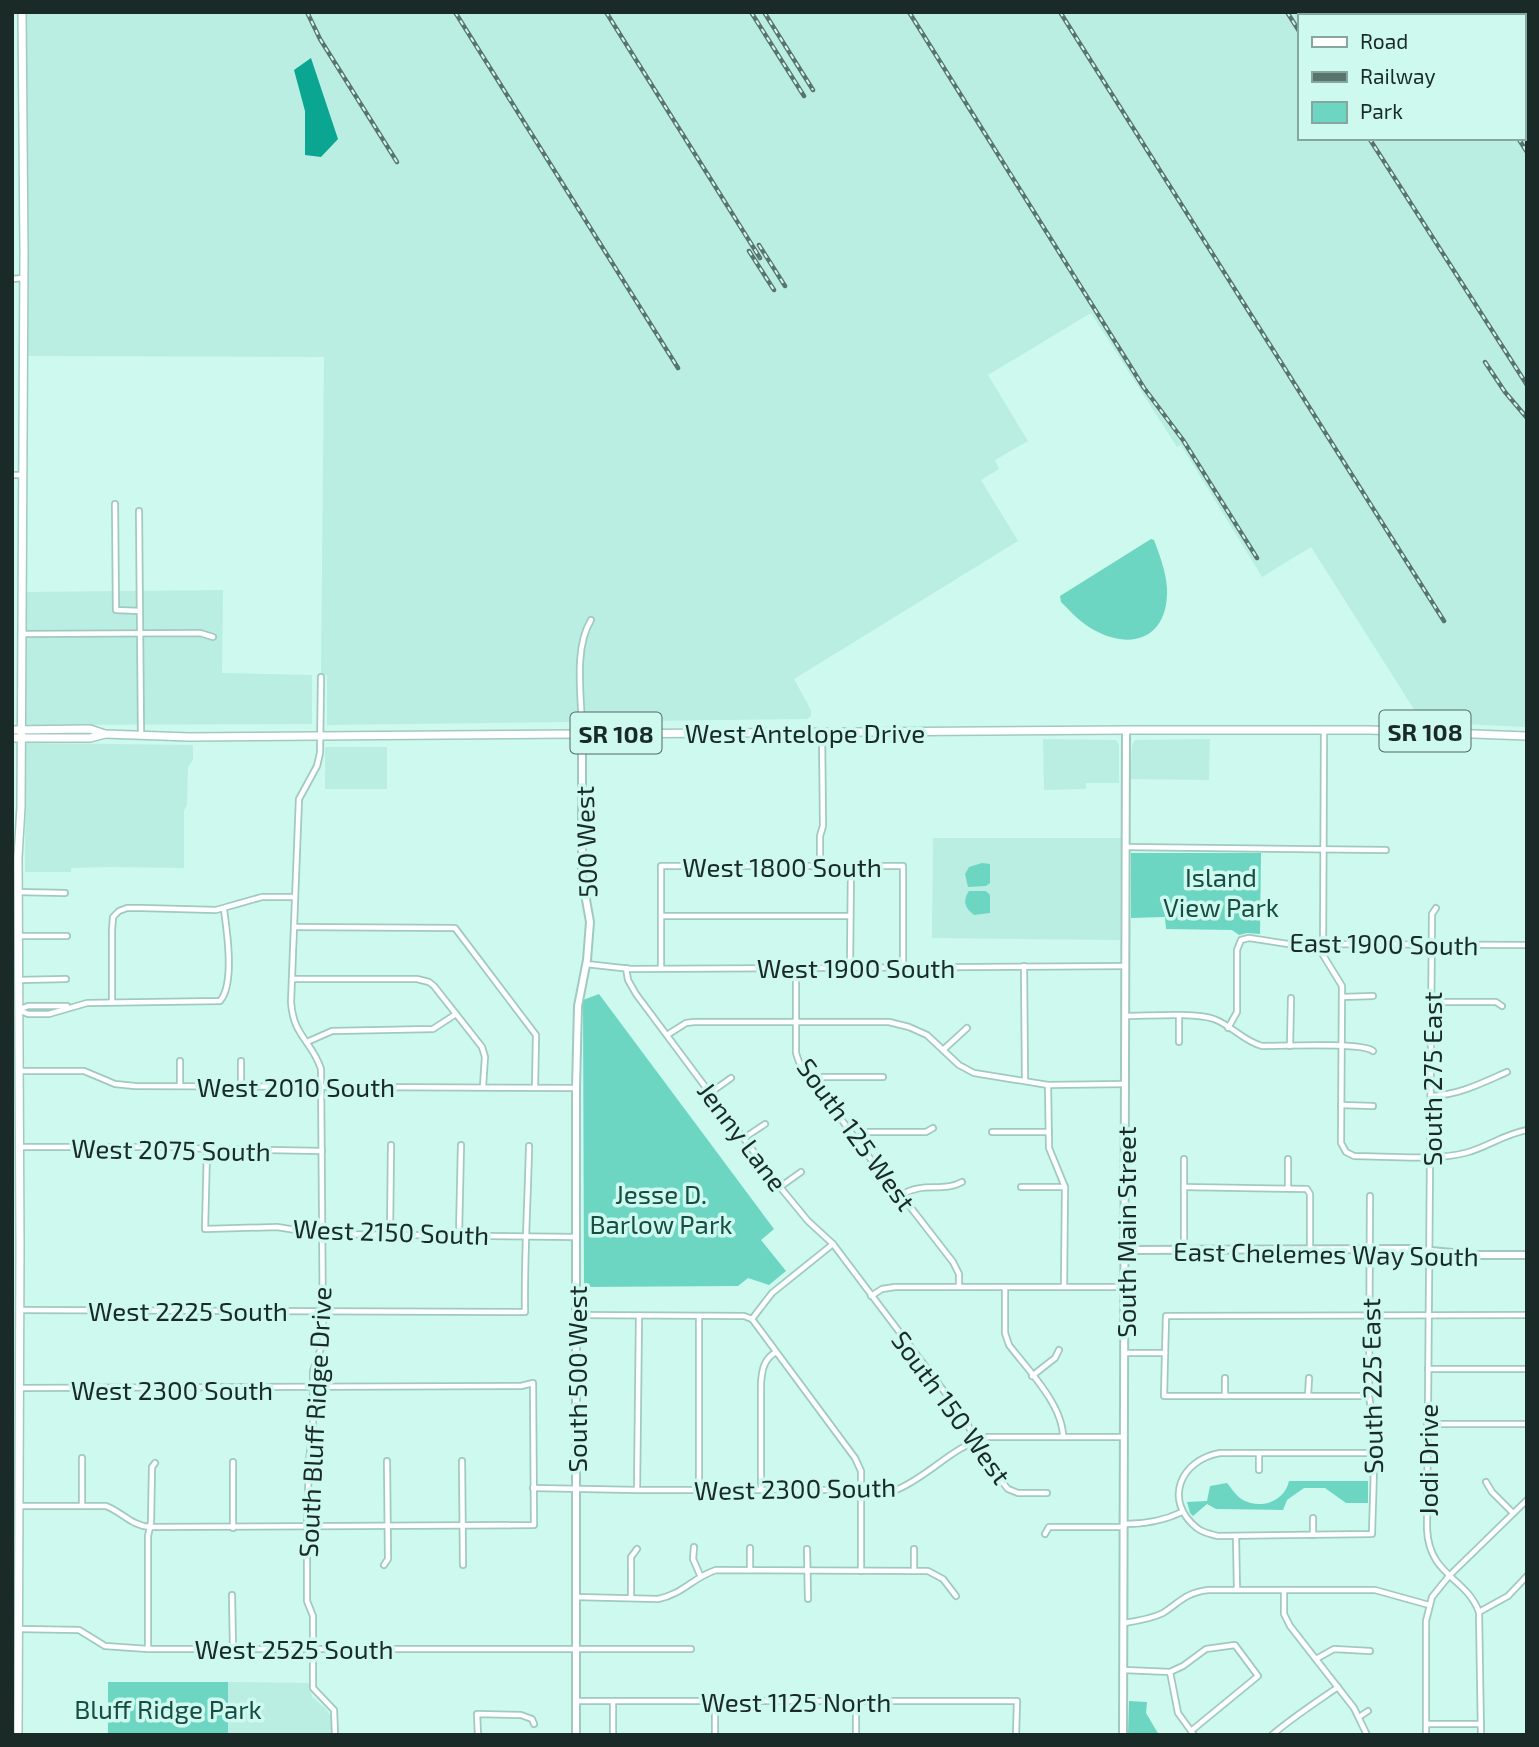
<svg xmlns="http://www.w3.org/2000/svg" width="1539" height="1747" font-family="'Exo 2',sans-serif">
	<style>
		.built { fill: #baeee2; fill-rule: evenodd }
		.green { fill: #6cd6c2 }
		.water { fill: #0ba691 }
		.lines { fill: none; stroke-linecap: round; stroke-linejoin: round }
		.minor-casing { stroke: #a0cac0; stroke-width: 8 }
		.tertiary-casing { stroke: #a0cac0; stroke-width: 10 }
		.secondary-casing { stroke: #a0cac0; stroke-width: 10 }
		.primary-casing { stroke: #a0cac0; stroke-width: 10 }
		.minor { stroke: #fff; stroke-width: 4.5 }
		.tertiary { stroke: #fff; stroke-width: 6 }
		.secondary { stroke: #fff; stroke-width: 7 }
		.primary { stroke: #fff; stroke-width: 7 }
		.rail-casing { stroke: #59746d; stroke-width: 4.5 }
		.rail { stroke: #cef9ef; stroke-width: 2; stroke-dasharray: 5; stroke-linecap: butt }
		.labels { text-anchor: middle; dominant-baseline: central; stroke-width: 7; stroke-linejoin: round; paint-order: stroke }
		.shield { fill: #cef9ef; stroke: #506963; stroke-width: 2 }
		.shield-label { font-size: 24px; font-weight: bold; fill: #1a2b27 }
		.street-label { font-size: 26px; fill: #1a2b27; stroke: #cef9ef }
		.park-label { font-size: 26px; fill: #174d44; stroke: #cef9ef }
	</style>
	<rect width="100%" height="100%" fill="#cef9ef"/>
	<g class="built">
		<path d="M26 12H1527V727L1422 722 1311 547 1262 577 1181 445 1177 447 1091 313 988 375 1028 441 995 460 999 469 981 480 1018 541 794 679 811 710V716L807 719 327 725V675H321L324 357 26 356ZM1299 16H1523V138H1299Z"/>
		<path d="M223 590 222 673 312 675V724L26 725V592Z"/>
		<path d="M1043 739 1116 740 1119 745V783H1086V789L1044 790Z"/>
		<path d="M1210 739 1209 780 1130 779 1132 745 1135 740Z"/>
		<path d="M26 743 193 745V760L188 767 187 805 184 811V868L111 867 71 868V872H25Z"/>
		<rect x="325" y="747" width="62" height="42"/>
		<path d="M933 838H1121L1120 940 932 938Z"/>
		<path d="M228 1682 309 1683 312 1697 327 1710 332 1719V1735H228Z"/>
	</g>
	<g class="green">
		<path d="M1151 539 1154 540C1160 556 1166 572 1167 588 1169 636 1134 652 1094 630 1081 623 1071 612 1061 602L1060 596Z"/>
		<path d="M1131 853H1261L1260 934 1247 933 1239 935 1232 930 1166 929 1165 917 1131 918Z"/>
		<path d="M982 863 990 864V883L986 886 968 887 965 874 969 867Z"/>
		<path d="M969 891H986L990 895V913L974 915C965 908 962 901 969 891Z"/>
		<path d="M599 994 774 1229 761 1240 786 1271 769 1285 748 1278 738 1286 584 1287 583 1000Z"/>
		<path d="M1289 1481H1368V1503H1346L1325 1488H1304L1287 1500 1283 1510 1216 1509 1207 1504 1193 1516 1190 1513 1187 1502 1207 1501 1210 1486 1227 1483C1231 1488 1237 1497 1243 1500 1261 1510 1285 1501 1289 1481Z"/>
		<rect x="108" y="1682" width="120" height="53"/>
		<path d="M1129 1701 1147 1702 1146 1713 1159 1735H1128Z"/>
	</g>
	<path class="water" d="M311 58 338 139 321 157 305 155V111L294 70Z"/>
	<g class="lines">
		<g class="minor-casing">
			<g id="minor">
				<path d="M12 279 23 278"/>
				<path d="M12 475H22"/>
				<path d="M115 504 116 610 140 611"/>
				<path d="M139 511 141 734"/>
				<path d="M22 634 200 633 213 637"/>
				<path d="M321 677 320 753 317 766 299 799 291 1002C293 1036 312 1041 321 1069L323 1342 313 1371V1430L309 1459 307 1528V1601L313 1616V1688L334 1710 335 1735"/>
				<path d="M1324 731 1323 955 1342 986 1341 1143 1346 1152 1354 1156C1386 1156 1434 1161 1465 1153 1486 1148 1504 1134 1527 1130"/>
				<path d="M582 733C582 699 573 649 591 620"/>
				<path d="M1126 847 1386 850"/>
				<path d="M820 866V836L823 826 822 731"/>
				<path d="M18 892 65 893"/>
				<path d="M1436 908 1432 914 1427 1529C1429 1576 1466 1577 1479 1612L1481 1735"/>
				<path d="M662 916H850"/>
				<path d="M294 927 455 928 536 1035 535 1087"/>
				<path d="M19 936H67"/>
				<path d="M586 964 631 969 1126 966"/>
				<path d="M1024 966 1025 1080"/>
				<path d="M850 967 851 866"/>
				<path d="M626 968 628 980 636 994 780 1187 808 1221 833 1244 965 1419 986 1463 1008 1489 1018 1493H1047"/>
				<path d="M661 968V866H903V967"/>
				<path d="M796 968V1053L799 1062 889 1184 901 1195 953 1262 959 1274V1287"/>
				<path d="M292 979H417L429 982 434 986 482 1047 485 1057 483 1086"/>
				<path d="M19 980 66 979"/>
				<path d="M1342 997 1373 996"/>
				<path d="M112 1002V930L113 917 119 911 127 908H142L216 910 262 897H294"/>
				<path d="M1432 1002H1496L1502 1006"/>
				<path d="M18 1010 28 1006H67"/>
				<path d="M19 1010 28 1014H49L87 1003 220 1001C235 984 227 931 224 910"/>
				<path d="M1125 1016C1148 1016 1194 1012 1214 1019 1231 1025 1243 1041 1262 1046 1281 1046 1363 1042 1373 1051"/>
				<path d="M1179 1016V1042"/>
				<path d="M1228 1028 1237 1012V950L1241 940 1249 938 1288 944 1527 945"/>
				<path d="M667 1035 686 1023 694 1022H889L909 1027 927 1035 959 1065 974 1073 1048 1085 1125 1084"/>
				<path d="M307 1042 332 1031 433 1029 456 1014"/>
				<path d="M1290 1046 1291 998"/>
				<path d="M943 1050 967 1028"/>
				<path d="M19 1071H84L115 1084 135 1086 576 1088"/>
				<path d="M815 1085 823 1077H883"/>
				<path d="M1048 1085 1049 1148 1065 1187 1064 1287"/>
				<path d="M180 1086V1061"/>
				<path d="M241 1086V1061"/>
				<path d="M710 1093 731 1078"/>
				<path d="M1431 1096C1459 1095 1482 1083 1507 1072"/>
				<path d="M1341 1105 1373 1106"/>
				<path d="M992 1132H1049"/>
				<path d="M744 1138 765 1124"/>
				<path d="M856 1139 868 1132H926L933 1128"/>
				<path d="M20 1147H176L207 1149 322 1151"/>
				<path d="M207 1149 205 1229 277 1227 321 1234 576 1237"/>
				<path d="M1184 1159V1250"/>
				<path d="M780 1187 801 1172"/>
				<path d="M1021 1187H1065"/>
				<path d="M1184 1187 1307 1189 1310 1194V1250"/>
				<path d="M1288 1187V1159"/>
				<path d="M901 1195C924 1181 942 1193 962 1182"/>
				<path d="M1370 1196 1369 1396C1377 1441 1373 1489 1372 1534L1218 1536C1211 1534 1203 1533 1197 1528 1163 1501 1180 1460 1220 1453H1373"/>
				<path d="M390 1233 391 1145"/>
				<path d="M459 1234 461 1145"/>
				<path d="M1005 1287V1333L1009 1345C1028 1370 1063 1405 1063 1437"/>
				<path d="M871 1296 882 1289 895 1287H1125"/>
				<path d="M21 1310 525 1312C524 1256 528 1201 529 1146"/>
				<path d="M577 1315 744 1316 752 1319"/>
				<path d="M752 1319 855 1458 861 1471V1571"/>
				<path d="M752 1319 772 1293 833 1244"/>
				<path d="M1125 1353H1165"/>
				<path d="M1428 1369H1527"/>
				<path d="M1032 1376 1055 1358 1059 1350"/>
				<path d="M1225 1396V1378"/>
				<path d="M1308 1396 1309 1378"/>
				<path d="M1369 1396H1164L1166 1316 1527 1315"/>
				<path d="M1427 1424H1527"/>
				<path d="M1259 1453V1470"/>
				<path d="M462 1461 463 1565"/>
				<path d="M233 1462V1528"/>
				<path d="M1486 1482 1492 1492 1513 1513"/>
				<path d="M533 1488 637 1490H896C930 1476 952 1446 988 1437H1124"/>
				<path d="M637 1490 639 1316"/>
				<path d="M699 1490V1317"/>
				<path d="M761 1490V1383C762 1369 764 1359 776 1352"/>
				<path d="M19 1506H106C122 1512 132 1526 150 1527L534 1525 533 1383 521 1386 20 1388"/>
				<path d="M82 1506V1458"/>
				<path d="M1125 1524C1146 1524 1163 1521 1182 1512"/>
				<path d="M1045 1534 1049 1527H1124"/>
				<path d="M1313 1535V1518"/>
				<path d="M1236 1536 1237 1590"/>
				<path d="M694 1547 693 1559 700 1575"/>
				<path d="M807 1549 808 1599"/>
				<path d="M914 1549V1571"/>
				<path d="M384 1565 388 1559 387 1461"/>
				<path d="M750 1570V1548"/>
				<path d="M1284 1590V1614L1290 1626 1354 1708 1367 1735"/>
				<path d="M232 1595 233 1648"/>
				<path d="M576 1597 658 1599C683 1594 692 1578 716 1570L928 1571 943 1579 956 1596"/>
				<path d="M631 1598V1557L637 1549"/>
				<path d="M1479 1612 1508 1596 1527 1576"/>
				<path d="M1124 1623C1137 1621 1151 1619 1163 1613 1180 1602 1185 1593 1208 1590H1375L1429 1605"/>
				<path d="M19 1629 79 1630 105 1646 148 1649H691"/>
				<path d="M148 1649V1536L151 1522 152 1467 155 1463"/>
				<path d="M1316 1659 1334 1649 1370 1651"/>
				<path d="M1124 1670 1170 1672 1183 1666 1206 1649 1235 1645 1258 1676 1191 1731"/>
				<path d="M1170 1672 1178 1713 1194 1735"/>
				<path d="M576 1701H1017L1016 1735"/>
				<path d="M613 1701V1735"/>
				<path d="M715 1701V1735"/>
				<path d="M1359 1717 1368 1711"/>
				<path d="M1427 1724H1481"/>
				<path d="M478 1735 477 1714 521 1715 532 1719 534 1724"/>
				<path d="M856 1735V1701"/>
				<path d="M1272 1735C1293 1717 1315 1703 1338 1687"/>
				<path d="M1426 1735V1621L1432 1597 1449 1576 1527 1500"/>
			</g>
		</g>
		<g class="tertiary-casing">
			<g id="tertiary">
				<path d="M1125 1250 1410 1249 1473 1255H1527"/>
				<path d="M576 1735V1088L578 1006 587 960 590 922 582 877V733"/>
				<path d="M1123 1735 1126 730"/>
			</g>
		</g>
		<g class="secondary-casing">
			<path id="secondary" d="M18 1735 20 1245 18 857 21 807 24 254 22 12"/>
		</g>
		<g class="primary-casing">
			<g id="primary">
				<path d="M12 730 90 729 105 734 189 737 1126 730H1370L1527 736"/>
				<path d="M12 738H90L105 734"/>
			</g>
		</g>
		<use href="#minor" class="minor"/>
		<use href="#tertiary" class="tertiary"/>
		<use href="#secondary" class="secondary"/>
		<use href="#primary" class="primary"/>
		<g class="rail-casing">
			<g id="rail">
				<path d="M307 12 320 39 397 162"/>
				<path d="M455 12 678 368"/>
				<path d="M606 12 760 258"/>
				<path d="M751 12 804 96"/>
				<path d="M764 12 813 90"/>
				<path d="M909 12 1144 388 1183 440 1257 558"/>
				<path d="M1060 12 1444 621"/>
				<path d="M1287 12 1299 31"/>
				<path d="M1430 12 1433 16"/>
				<path d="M1369 138 1527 385"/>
				<path d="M1518 138 1527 152"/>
				<path d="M759 245 785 286"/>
				<path d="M749 251 774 290"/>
				<path d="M1485 362 1505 392 1527 418"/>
			</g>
		</g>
		<use href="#rail" class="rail"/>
	</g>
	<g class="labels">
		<g class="shield">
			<rect x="1379.5" y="710.5" width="91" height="41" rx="5"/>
			<rect x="570.5" y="712.5" width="91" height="41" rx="5"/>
		</g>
		<g class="shield-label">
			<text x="1425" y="731">SR 108</text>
			<text x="616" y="733">SR 108</text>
		</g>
		<g class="street-label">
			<text x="805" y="732">West Antelope Drive</text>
			<text transform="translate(585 842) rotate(-92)">500 West</text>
			<text x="782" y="866">West 1800 South</text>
			<text transform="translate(1384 943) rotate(1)">East 1900 South</text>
			<text x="856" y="967">West 1900 South</text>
			<text transform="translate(1431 1079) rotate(-90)">South 275 East</text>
			<text x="296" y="1086">West 2010 South</text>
			<text transform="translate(857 1134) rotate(54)">South 125 West</text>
			<text transform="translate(743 1136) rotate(53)">Jenny Lane</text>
			<text transform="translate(171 1149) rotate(1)">West 2075 South</text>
			<text transform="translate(391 1231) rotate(2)">West 2150 South</text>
			<text transform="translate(1125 1232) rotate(-90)">South Main Street</text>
			<text transform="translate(1326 1253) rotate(1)">East Chelemes Way South</text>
			<text x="188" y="1310">West 2225 South</text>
			<text transform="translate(576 1379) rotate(-90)">South 500 West</text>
			<text transform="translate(1371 1386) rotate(-91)">South 225 East</text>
			<text x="172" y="1389">West 2300 South</text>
			<text transform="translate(952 1407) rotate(54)">South 150 West</text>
			<text transform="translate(314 1422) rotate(-87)">South Bluff Ridge Drive</text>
			<text transform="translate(1427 1460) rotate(-90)">Jodi Drive</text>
			<text transform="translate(795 1488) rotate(-1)">West 2300 South</text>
			<text x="294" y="1648">West 2525 South</text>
			<text x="796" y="1701">West 1125 North</text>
		</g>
		<g class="park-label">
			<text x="1221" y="876">Island<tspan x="1221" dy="30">View Park</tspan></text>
			<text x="661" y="1193">Jesse D.<tspan x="661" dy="30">Barlow Park</tspan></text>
			<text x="168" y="1708">Bluff Ridge Park</text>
		</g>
	</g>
	<rect width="1539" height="1747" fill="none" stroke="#1a2b27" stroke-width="28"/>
	<rect x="1298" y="14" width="228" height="126" fill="#cef9ef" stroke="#86a79f" stroke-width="2"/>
	<rect x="1312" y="37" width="35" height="10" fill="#ffffff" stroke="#86a79f" stroke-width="2"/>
	<text x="1360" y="49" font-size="21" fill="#1a2b27">Road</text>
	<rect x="1312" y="72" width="35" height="10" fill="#59746d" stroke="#86a79f" stroke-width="2"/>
	<text x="1360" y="84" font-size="21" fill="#1a2b27">Railway</text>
	<rect x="1312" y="102" width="35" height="21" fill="#6cd6c2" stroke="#86a79f" stroke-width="2"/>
	<text x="1360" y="119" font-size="21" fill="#1a2b27">Park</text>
</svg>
